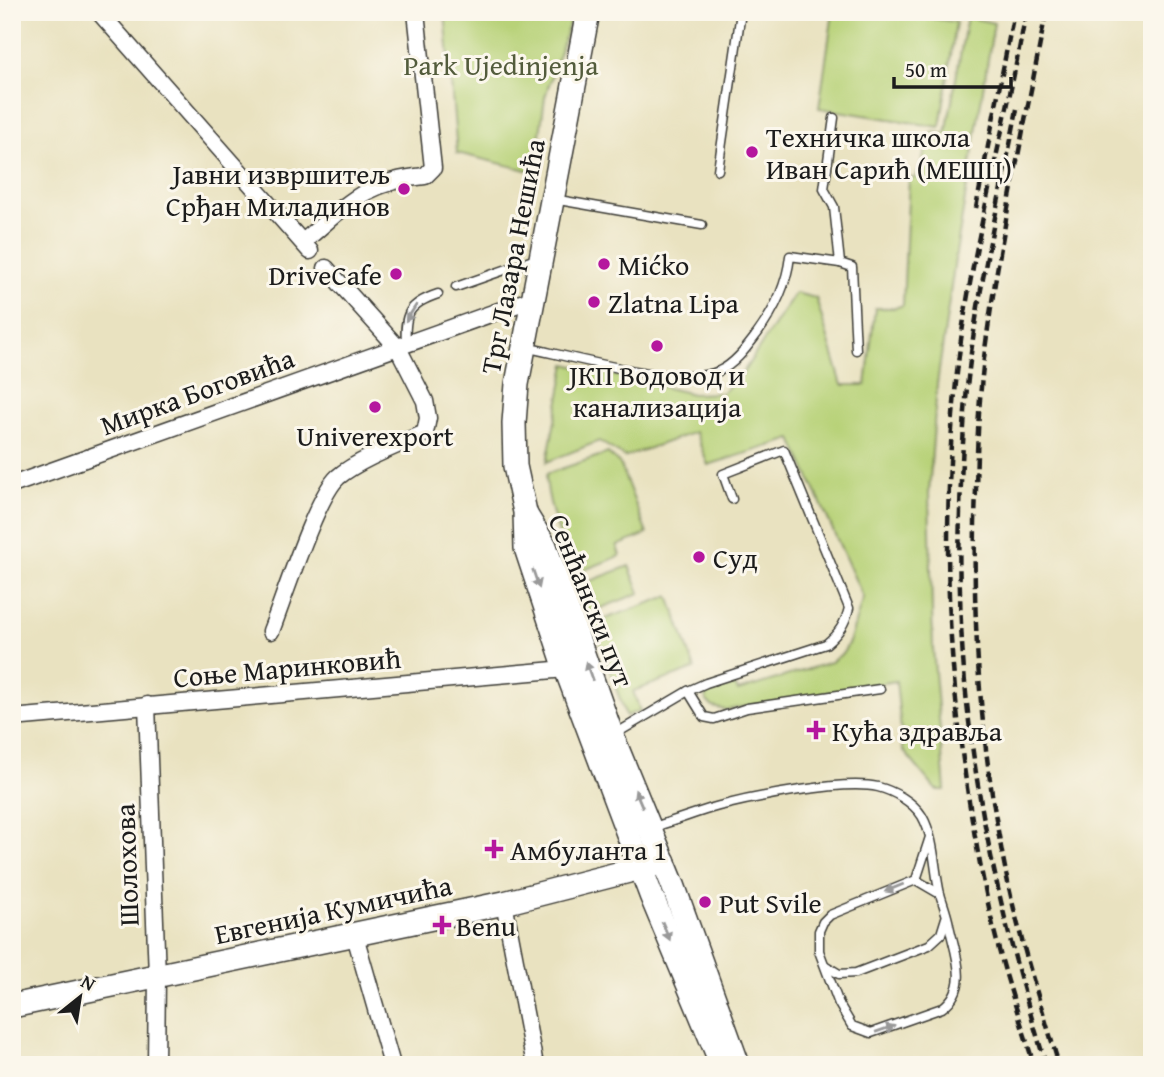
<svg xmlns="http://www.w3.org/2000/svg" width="1164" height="1077" font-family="'Gentium Book Plus',serif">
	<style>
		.green { fill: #b8d278; stroke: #6a774a; stroke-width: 2 }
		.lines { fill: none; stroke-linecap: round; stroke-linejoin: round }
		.lane-casing { stroke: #3b3a35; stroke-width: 11 }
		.street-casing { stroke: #3b3a35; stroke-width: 19 }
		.secondary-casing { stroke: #3b3a35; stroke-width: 26 }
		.lane { stroke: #fff; stroke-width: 8 }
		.street { stroke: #fff; stroke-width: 16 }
		.secondary { stroke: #fff; stroke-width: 23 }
		.rail { stroke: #1c1c1c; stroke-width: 4.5; stroke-dasharray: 10 5; stroke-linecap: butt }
		.oneway { fill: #999 }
		.poi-dot { fill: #b5179e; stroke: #fbf7ec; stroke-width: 2.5 }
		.labels { text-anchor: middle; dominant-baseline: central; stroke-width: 6; stroke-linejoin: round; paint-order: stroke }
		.park-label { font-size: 28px; fill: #535c3c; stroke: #fbf7ec }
		.poi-label { font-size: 28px; fill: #1c1c1c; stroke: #fbf7ec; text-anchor: start }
		.street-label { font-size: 28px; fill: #1c1c1c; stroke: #fbf7ec }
	</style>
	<rect width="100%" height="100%" fill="#fbf7ec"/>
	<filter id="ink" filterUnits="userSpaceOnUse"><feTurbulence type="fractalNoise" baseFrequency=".0143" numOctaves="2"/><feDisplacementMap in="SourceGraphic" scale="14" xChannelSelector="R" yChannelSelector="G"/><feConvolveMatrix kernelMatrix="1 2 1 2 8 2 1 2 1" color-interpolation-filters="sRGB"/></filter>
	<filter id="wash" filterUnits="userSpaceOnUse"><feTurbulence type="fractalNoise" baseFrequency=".00686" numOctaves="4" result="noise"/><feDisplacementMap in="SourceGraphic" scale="28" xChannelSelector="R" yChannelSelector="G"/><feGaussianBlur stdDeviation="1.57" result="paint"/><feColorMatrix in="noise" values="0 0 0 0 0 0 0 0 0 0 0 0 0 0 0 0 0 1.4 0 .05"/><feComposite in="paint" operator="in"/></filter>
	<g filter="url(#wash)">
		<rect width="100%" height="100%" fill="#e9e2c0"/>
		<g class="green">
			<path d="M445 12H573L545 97 535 172 457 153Z"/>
			<path d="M833 12H891L956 22 940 127 819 108Z"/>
			<path d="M967 17 994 23 955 259 937 384 929 493 933 648 945 790H936L903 750 896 681 726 710 713 707 706 700 705 693 735 685 738 691 831 662 843 653 850 640 863 597 792 439 708 465 695 432 625 457 599 441 547 462 566 364 693 394 722 393 742 374 795 293 816 298 842 385H866L875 308H895L903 305 909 178H916L932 132 946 134Z"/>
			<path d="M608 453 620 464 647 534 617 546 620 556 574 574C563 542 547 508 546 474Z"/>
			<path d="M629 566 640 593 588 613 577 586Z"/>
			<path d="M669 596 695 669 633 691 640 711 626 716 593 623Z"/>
		</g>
	</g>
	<g filter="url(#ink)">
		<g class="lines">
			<g class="lane-casing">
				<g id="lane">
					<path d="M834 118 824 189 834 207 840 263 852 267 856 350"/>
					<path d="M718 170 741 12"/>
					<path d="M553 199 702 225"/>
					<path d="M456 287 536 259"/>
					<path d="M406 344C404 314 408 304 438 294"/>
					<path d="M525 347C568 356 684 389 719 371 735 364 747 347 757 334 774 311 787 284 790 256L840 263"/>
					<path d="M688 691 704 717 714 719 747 708 880 689"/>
					<path d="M615 734 688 691 706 683 826 644C839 633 845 624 849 608L784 450 723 474 732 499"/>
					<path d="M653 827C675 821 697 812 719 806 755 797 844 779 878 787 894 791 913 802 922 816 935 839 934 869 940 894 943 904 947 914 949 925 955 954 971 987 942 1008L871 1033 852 1026 839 1004 819 951V931L823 922 830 915 916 880 930 837"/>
					<path d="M916 880 940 894"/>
					<path d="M826 966 839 974 856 973 929 945 941 934 946 918"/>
				</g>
			</g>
			<g class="street-casing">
				<g id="street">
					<path d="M99 12 310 251"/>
					<path d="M303 242C347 205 364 181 425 176L433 168 416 12"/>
					<path d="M12 485 535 298"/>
					<path d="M271 631C284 598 316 497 338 477 358 460 400 444 425 433L428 418 425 401 398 348 326 268"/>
					<path d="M147 705 157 976 156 1065"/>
					<path d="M12 718 566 669"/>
					<path d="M504 903 535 1065"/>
					<path d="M355 936 392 1065"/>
				</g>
			</g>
			<g class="secondary-casing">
				<g id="secondary">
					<path d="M588 12 517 384 514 423 515 466 525 512 526 548 566 669 651 895 722 1065"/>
					<path d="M526 515 545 546 612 736 673 885 738 1065"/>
					<path d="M12 1006 504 903 664 862"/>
				</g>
			</g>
			<use href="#lane" class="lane"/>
			<use href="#street" class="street"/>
			<use href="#secondary" class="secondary"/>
			<g class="rail">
				<path d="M1026 12C1006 126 973 241 959 355 936 551 950 734 993 926 1004 973 1020 1019 1034 1065"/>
				<path d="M1046 12C1025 124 1000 237 985 350 979 396 977 443 976 489 971 620 980 745 1006 873 1019 938 1040 1002 1059 1065"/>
				<path d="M1017 109C998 209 972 310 965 412 961 471 958 533 960 592 963 753 998 912 1046 1065"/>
				<path d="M976 208 1014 12"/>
			</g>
		</g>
		<defs><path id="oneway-solid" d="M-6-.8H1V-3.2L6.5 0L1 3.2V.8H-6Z" transform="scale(1.75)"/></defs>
		<g class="oneway">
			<use href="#oneway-solid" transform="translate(411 313) rotate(123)"/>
			<use href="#oneway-solid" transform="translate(536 579) rotate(71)"/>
			<use href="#oneway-solid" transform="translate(589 671) rotate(-110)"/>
			<use href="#oneway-solid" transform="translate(639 799) rotate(-113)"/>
			<use href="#oneway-solid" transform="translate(894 888) rotate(158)"/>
			<use href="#oneway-solid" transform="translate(666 931) rotate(67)"/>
			<use href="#oneway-solid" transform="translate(885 1029) rotate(-19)"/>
		</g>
	</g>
	<g class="poi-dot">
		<circle cx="752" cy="152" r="7"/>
		<circle cx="404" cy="189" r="7"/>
		<circle cx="604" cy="264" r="7"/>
		<circle cx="396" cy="274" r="7"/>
		<circle cx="594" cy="302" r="7"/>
		<circle cx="657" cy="346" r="7"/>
		<circle cx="375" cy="407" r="7"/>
		<circle cx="699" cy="557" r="7"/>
		<path d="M812.5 719.5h7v7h7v7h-7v7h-7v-7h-7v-7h7z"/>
		<path d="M490.5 838.5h7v7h7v7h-7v7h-7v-7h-7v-7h7z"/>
		<circle cx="705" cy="902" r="7"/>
		<path d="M438.5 914.5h7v7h7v7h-7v7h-7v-7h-7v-7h7z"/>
	</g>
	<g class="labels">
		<g class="park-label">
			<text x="501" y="64">Park Ujedinjenja</text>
		</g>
		<g class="poi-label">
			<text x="766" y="136">Техничка школа<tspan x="766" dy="32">Иван Сарић (МЕШЦ)</tspan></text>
			<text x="390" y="173" text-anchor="end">Јавни извршитељ<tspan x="390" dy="32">Срђан Миладинов</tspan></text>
			<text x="618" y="264">Mićko</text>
			<text x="382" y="274" text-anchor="end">DriveCafe</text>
			<text x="608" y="302">Zlatna Lipa</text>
			<text x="657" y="374" text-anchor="middle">ЈКП Водовод и<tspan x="657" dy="32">канализација</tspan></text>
			<text x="375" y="435" text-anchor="middle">Univerexport</text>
			<text x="713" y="557">Суд</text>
			<text x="832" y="730">Кућа здравља</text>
			<text x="510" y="849">Амбуланта 1</text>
			<text x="719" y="902">Put Svile</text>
			<text x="456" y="925">Benu</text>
		</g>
		<g class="street-label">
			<text transform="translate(512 256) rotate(-79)">Трг Лазара Нешића</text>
			<text transform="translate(197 391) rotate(-20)">Мирка Боговића</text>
			<text transform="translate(592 600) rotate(68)">Сенћански пут</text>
			<text transform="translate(287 667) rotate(-5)">Соње Маринковић</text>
			<text transform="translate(126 865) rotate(-92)">Шолохова</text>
			<text transform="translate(333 909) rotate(-12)">Евгенија Кумичића</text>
		</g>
	</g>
	<rect width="1164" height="1077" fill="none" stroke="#fbf7ec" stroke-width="42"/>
	<g transform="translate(80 997) rotate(30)" stroke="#fbf7ec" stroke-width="5" paint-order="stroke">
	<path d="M0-5L12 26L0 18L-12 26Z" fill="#1c1c1c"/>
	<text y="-10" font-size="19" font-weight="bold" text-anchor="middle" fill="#1c1c1c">N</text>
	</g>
	<path d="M894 77v10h117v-10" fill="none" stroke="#1c1c1c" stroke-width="3.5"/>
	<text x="905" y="77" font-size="21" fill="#1c1c1c" stroke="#fbf7ec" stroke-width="5" paint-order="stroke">50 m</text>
</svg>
